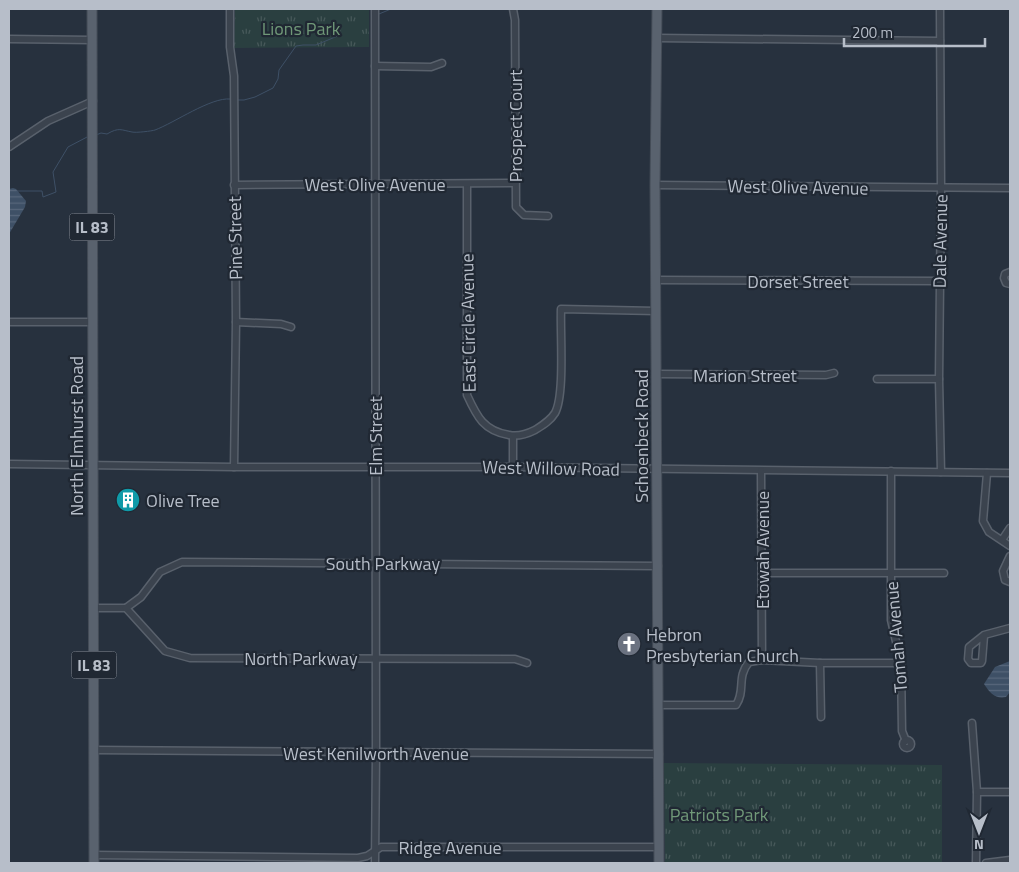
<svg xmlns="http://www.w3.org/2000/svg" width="1019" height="872" font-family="'Titillium Web',sans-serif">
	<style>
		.park { fill: url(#park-tufts) }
		.water { fill: url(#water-rules) }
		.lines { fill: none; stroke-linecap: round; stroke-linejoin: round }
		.stream { stroke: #3e5066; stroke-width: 1 }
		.minor-casing { stroke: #59616c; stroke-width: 9 }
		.major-casing { stroke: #444c57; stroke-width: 11 }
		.minor { stroke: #3b434e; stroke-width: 6 }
		.major { stroke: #59626e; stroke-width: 9 }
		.labels { text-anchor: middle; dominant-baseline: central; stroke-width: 4.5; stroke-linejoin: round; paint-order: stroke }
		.shield { fill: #202833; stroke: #8a919c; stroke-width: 1 }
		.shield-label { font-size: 16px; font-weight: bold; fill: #b7bec9 }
		.park-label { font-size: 18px; fill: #709878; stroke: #202833 }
		.street-label { font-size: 18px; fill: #b7bec9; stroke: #202833 }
		.poi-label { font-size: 18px; fill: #b7bec9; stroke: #202833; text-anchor: start }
	</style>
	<defs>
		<pattern id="park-tufts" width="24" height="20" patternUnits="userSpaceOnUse" patternTransform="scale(1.25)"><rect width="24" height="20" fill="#2a3f40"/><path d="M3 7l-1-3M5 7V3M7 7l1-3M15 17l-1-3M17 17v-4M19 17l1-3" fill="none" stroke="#47595a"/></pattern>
		<pattern id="water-rules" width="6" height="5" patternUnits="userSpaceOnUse" patternTransform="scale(1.25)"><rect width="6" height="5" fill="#3e5066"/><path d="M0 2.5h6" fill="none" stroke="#58677b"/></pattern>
	</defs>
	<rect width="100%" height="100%" fill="#27313e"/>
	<g class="park">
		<path d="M235 9H369V47L234 48Z"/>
		<path d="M664 763 942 765V863H665Z"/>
	</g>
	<g class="water">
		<path d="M13 188 16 189 26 201 25 207 9 234V189Z"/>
		<path d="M1010 661V692L1006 697C995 699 990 693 984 684L995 667Z"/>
	</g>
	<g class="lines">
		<g class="stream">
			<path d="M379 14 391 9"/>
			<path d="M238 100H244L255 97 273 88 278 79 279 70 296 46 303 45H316L340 35"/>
			<path d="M96 135 101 133 107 134C119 127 121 130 132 132 136 133 152 131 155 130 174 123 211 97 230 99"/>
			<path d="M17 191H42L43 197 56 192 53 172 68 147 89 136"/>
		</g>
		<g class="minor-casing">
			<g id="minor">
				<path d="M230 9V47L234 76 236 322 234 467"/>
				<path d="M513 9 515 20 516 207 524 215 548 216"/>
				<path d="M940 9 941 188 939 379 941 472"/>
				<path d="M657 38 940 41"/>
				<path d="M9 39 92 40"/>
				<path d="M375 66 431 67 442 63"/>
				<path d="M9 147 48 121 93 101"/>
				<path d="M467 184V395C477 417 484 431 509 435 518 437 527 434 535 430 543 425 550 421 555 413 565 395 560 332 561 309L656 311"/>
				<path d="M234 185 515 183"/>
				<path d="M655 185 1010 188"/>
				<path d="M1010 272 1005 274 1004 278 1006 283 1010 284"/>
				<path d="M656 280 939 281"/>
				<path d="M9 322H92"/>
				<path d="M236 322 281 324 291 327"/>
				<path d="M657 374 826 375 834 373"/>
				<path d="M877 379H939"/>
				<path d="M9 464 234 467H513L1010 473"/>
				<path d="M513 467V436"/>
				<path d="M761 471 762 660"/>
				<path d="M891 471V620L901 663 902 731 906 741"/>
				<path d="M987 473 983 521 989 532 1010 546"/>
				<path d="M1002 540 1010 528"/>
				<path d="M1010 556 1003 571 1005 580 1010 582"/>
				<path d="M762 573H944"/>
				<path d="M94 608H126L165 651 190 658 515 659 527 663"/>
				<path d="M126 608 141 597 160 572 182 562 658 566"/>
				<path d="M984 636 982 661 981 663H971L968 659 969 647 984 635 1010 628"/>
				<path d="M820 663 821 717"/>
				<path d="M659 705H736C746 690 736 678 749 662L762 660 820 663H901"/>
				<path d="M972 723 977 792 976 863"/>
				<circle cx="907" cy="744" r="4"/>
				<path d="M94 750 659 754"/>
				<path d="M977 792H1010"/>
				<path d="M94 855 358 858 367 856 381 847H659"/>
				<path d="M375 863 376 753 375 9"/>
				<path d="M986 863 1010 860"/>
			</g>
		</g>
		<g class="major-casing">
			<g id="major">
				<path d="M92 9 94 863"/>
				<path d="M657 9 655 185 659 863"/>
			</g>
		</g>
		<use href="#minor" class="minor"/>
		<use href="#major" class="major"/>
	</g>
	<defs>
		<g id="building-disc" transform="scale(1.25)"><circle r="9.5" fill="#0f9aa8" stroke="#202833"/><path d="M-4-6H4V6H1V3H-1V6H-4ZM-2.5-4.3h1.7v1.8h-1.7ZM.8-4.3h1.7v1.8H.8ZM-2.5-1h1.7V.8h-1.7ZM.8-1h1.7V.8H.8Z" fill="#fff"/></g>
		<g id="church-disc" transform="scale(1.25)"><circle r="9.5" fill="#6b7280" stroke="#202833"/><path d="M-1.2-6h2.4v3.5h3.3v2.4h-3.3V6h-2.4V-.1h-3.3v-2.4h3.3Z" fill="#fff"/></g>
	</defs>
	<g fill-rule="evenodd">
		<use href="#building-disc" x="128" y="500"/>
		<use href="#church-disc" x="629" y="644"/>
	</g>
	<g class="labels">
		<g class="shield">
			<rect x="69.5" y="213.5" width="45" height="27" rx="4"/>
			<rect x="71.5" y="651.5" width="45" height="27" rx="4"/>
		</g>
		<g class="shield-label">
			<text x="92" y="227">IL 83</text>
			<text x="94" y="665">IL 83</text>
		</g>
		<g class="park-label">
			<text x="301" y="28">Lions Park</text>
			<text x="719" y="814">Patriots Park</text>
		</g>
		<g class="street-label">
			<text transform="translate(515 126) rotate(-90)">Prospect Court</text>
			<text x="375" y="184">West Olive Avenue</text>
			<text transform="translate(798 187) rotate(1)">West Olive Avenue</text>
			<text transform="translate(235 238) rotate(-91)">Pine Street</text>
			<text transform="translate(940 241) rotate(-89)">Dale Avenue</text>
			<text x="798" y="281">Dorset Street</text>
			<text transform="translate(468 323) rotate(-91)">East Circle Avenue</text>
			<text x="745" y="375">Marion Street</text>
			<text transform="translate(76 436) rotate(-90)">North Elmhurst Road</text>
			<text transform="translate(375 436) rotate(-90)">Elm Street</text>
			<text transform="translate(641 436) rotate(-90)">Schoenbeck Road</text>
			<text transform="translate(551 468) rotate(1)">West Willow Road</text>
			<text transform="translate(762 550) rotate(-90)">Etowah Avenue</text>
			<text x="383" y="563">South Parkway</text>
			<text transform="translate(896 637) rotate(-95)">Tomah Avenue</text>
			<text x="301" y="658">North Parkway</text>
			<text x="376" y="753">West Kenilworth Avenue</text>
			<text x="450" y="847">Ridge Avenue</text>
		</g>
		<g class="poi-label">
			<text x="146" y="500">Olive Tree</text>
			<text x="646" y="634">Hebron<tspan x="646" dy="21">Presbyterian Church</tspan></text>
		</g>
	</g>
	<rect width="1019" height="872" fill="none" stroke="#b7bec9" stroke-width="20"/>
	<g transform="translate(979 832) rotate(180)" stroke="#202833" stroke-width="4" paint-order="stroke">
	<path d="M0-4L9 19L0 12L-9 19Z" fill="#b7bec9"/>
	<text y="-8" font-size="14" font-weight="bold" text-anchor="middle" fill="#b7bec9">N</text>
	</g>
	<path d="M844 38v8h141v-8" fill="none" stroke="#b7bec9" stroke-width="2.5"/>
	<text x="852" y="38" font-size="15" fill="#b7bec9" stroke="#202833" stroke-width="4" paint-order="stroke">200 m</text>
</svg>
